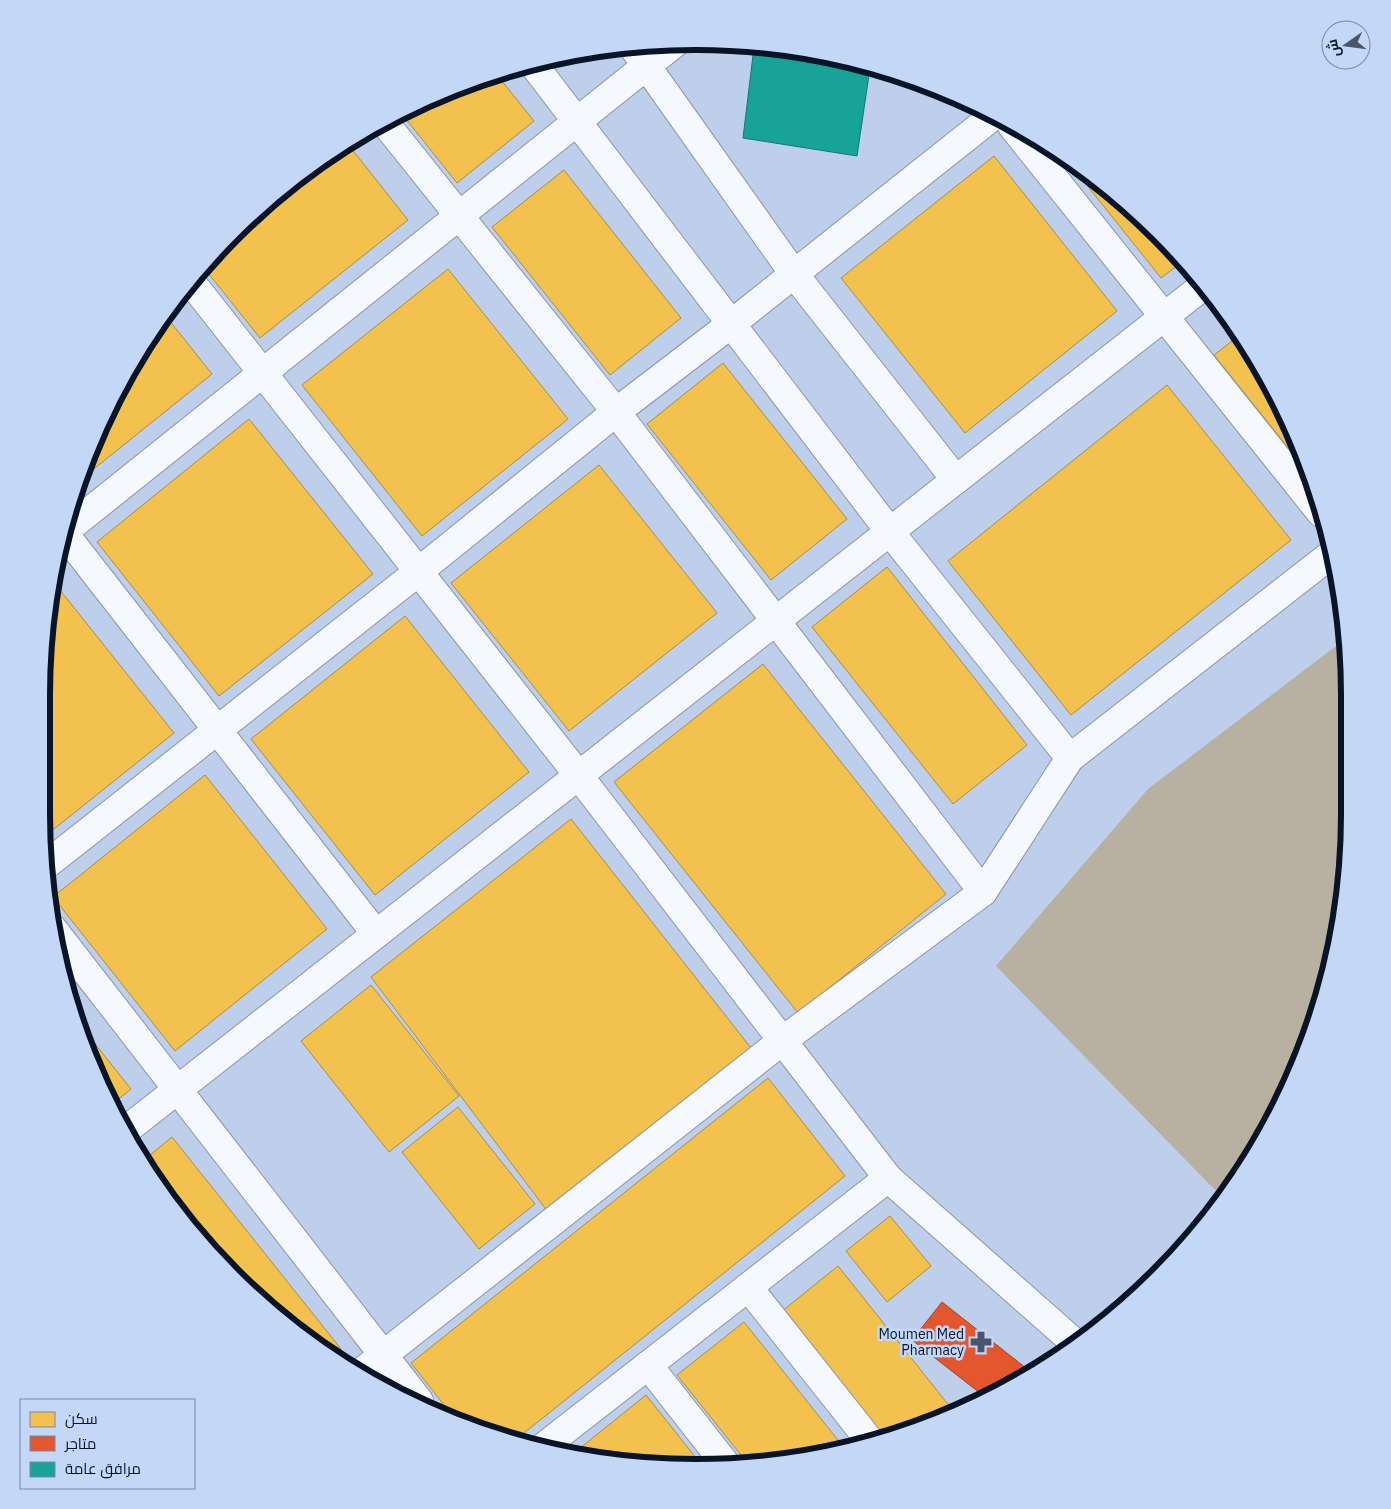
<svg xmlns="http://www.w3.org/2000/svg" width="1391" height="1509" font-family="'IBM Plex Sans',Cairo,sans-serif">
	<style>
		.green { fill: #b8b0a0 }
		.homes { fill: #f2c14e; stroke: #ac8d42 }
		.shops { fill: #e4572e; stroke: #a2432c }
		.public { fill: #17a398; stroke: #137876 }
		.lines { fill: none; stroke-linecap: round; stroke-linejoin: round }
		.street-casing { stroke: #8996ab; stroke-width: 30 }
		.street { stroke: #f5f8fc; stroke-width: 28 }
		.labels { text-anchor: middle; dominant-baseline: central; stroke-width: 5; stroke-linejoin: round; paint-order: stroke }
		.poi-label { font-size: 14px; fill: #091427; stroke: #c3d7f7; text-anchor: end }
		.rim { fill: none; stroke: #091427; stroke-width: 6 }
	</style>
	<rect width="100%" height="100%" fill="#becfeb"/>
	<path class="green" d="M1344 640 1350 695 1344 899 1315 1024 1262 1141 1220 1195 996 966 1148 789Z"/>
	<g class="homes">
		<path d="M497 75 534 121 457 183 402 114 445 91Z"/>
		<path d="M347 143 408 220 260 338 204 268 233 233 332 151Z"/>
		<path d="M1062 154 1158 233 1182 262 1161 278Z"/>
		<path d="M994 156 1117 311 965 433 841 278Z"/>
		<path d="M564 170 681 318 610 375 492 227Z"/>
		<path d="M448 269 568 419 422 536 302 385Z"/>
		<path d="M165 315 212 374 80 480 91 445 152 332Z"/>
		<path d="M1241 334 1300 445 1309 474 1214 355Z"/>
		<path d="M723 363 847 519 771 580 647 424Z"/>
		<path d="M1167 385 1291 540 1071 715 948 561Z"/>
		<path d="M249 419 373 574 219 696 97 542Z"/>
		<path d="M599 465 717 613 569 731 451 583Z"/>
		<path d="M887 567 1027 745 953 804 812 627Z"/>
		<path d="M52 580 174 733 44 837 41 814 43 653Z"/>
		<path d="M405 616 529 772 375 895 251 739Z"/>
		<path d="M763 664 946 894 798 1013 614 782Z"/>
		<path d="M205 775 327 929 175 1051 53 897Z"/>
		<path d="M571 819 751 1048 548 1212 371 977Z"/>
		<path d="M371 985 459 1096 389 1152 301 1041Z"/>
		<path d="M84 1030 131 1089 110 1106 109 1103Z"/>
		<path d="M768 1078 845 1176 514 1441 452 1415 411 1363Z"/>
		<path d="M458 1107 535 1204 479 1249 402 1152Z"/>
		<path d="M172 1137 341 1349 333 1355 264 1306 176 1212 144 1160Z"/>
		<path d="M890 1216 931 1266 887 1302 846 1251Z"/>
		<path d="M838 1266 955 1413 946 1418 881 1438 781 1312Z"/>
		<path d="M744 1322 845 1449 823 1455 745 1460 677 1375Z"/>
		<path d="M646 1395 700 1463 653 1466 574 1453Z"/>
	</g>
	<path class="shops" d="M942 1302 1031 1372 985 1397 912 1340Z"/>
	<path class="public" d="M754 47 823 54 870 68 857 156 743 138Z"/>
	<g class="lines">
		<g class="street-casing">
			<g id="street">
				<path d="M633 47 794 274 956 480"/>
				<path d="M533 64 890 532 1070 758"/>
				<path d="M385 123 616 412 983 892"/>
				<path d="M1012 126 1321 513"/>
				<path d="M192 283 579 776 888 1178 1076 1344"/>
				<path d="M65 531 675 43"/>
				<path d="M64 533 376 934"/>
				<path d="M46 865 418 572 616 412 731 324 993 116"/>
				<path d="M53 929 419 1401"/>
				<path d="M126 1130 1202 287"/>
				<path d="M748 1287 870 1441"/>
				<path d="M648 1365 724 1462"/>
				<path d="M359 1374 782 1041 983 892 1070 758 1333 553"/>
				<path d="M542 1448 888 1178"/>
			</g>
		</g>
		<use href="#street" class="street"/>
	</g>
	<defs>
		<g id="pharmacy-bare" transform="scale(1.725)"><path d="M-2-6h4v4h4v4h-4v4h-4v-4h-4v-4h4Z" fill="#48556c" stroke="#c3d7f7" stroke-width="2.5" paint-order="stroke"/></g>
	</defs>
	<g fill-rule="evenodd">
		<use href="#pharmacy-bare" x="981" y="1342"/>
	</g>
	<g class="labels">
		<g class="poi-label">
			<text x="964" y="1334">Moumen Med<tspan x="964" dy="16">Pharmacy</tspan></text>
		</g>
	</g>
	<path d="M0 0H1391V1509H0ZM695 50H696A645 645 0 0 1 1341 695V814A645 645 0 0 1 696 1459H695A645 645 0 0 1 50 814V695A645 645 0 0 1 695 50Z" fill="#c3d7f7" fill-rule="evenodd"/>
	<path class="rim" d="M695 50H696A645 645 0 0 1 1341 695V814A645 645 0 0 1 696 1459H695A645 645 0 0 1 50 814V695A645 645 0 0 1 695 50Z"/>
	<rect x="20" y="1399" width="175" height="90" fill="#c3d7f7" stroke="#7989a4"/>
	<rect x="30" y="1412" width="25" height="15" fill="#f2c14e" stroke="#7989a4"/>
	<text x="65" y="1424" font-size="15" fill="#091427">سكن</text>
	<rect x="30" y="1436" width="25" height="15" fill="#e4572e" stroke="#7989a4"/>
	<text x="65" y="1449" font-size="15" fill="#091427">متاجر</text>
	<rect x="30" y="1462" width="25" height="15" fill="#17a398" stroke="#7989a4"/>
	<text x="65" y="1474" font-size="15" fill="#091427">مرافق عامة</text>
	<g transform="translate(1346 45) rotate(256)"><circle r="24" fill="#c3d7f7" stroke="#7989a4"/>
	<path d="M0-4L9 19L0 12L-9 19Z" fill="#48556c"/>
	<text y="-8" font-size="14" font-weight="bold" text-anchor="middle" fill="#091427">ش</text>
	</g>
</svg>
